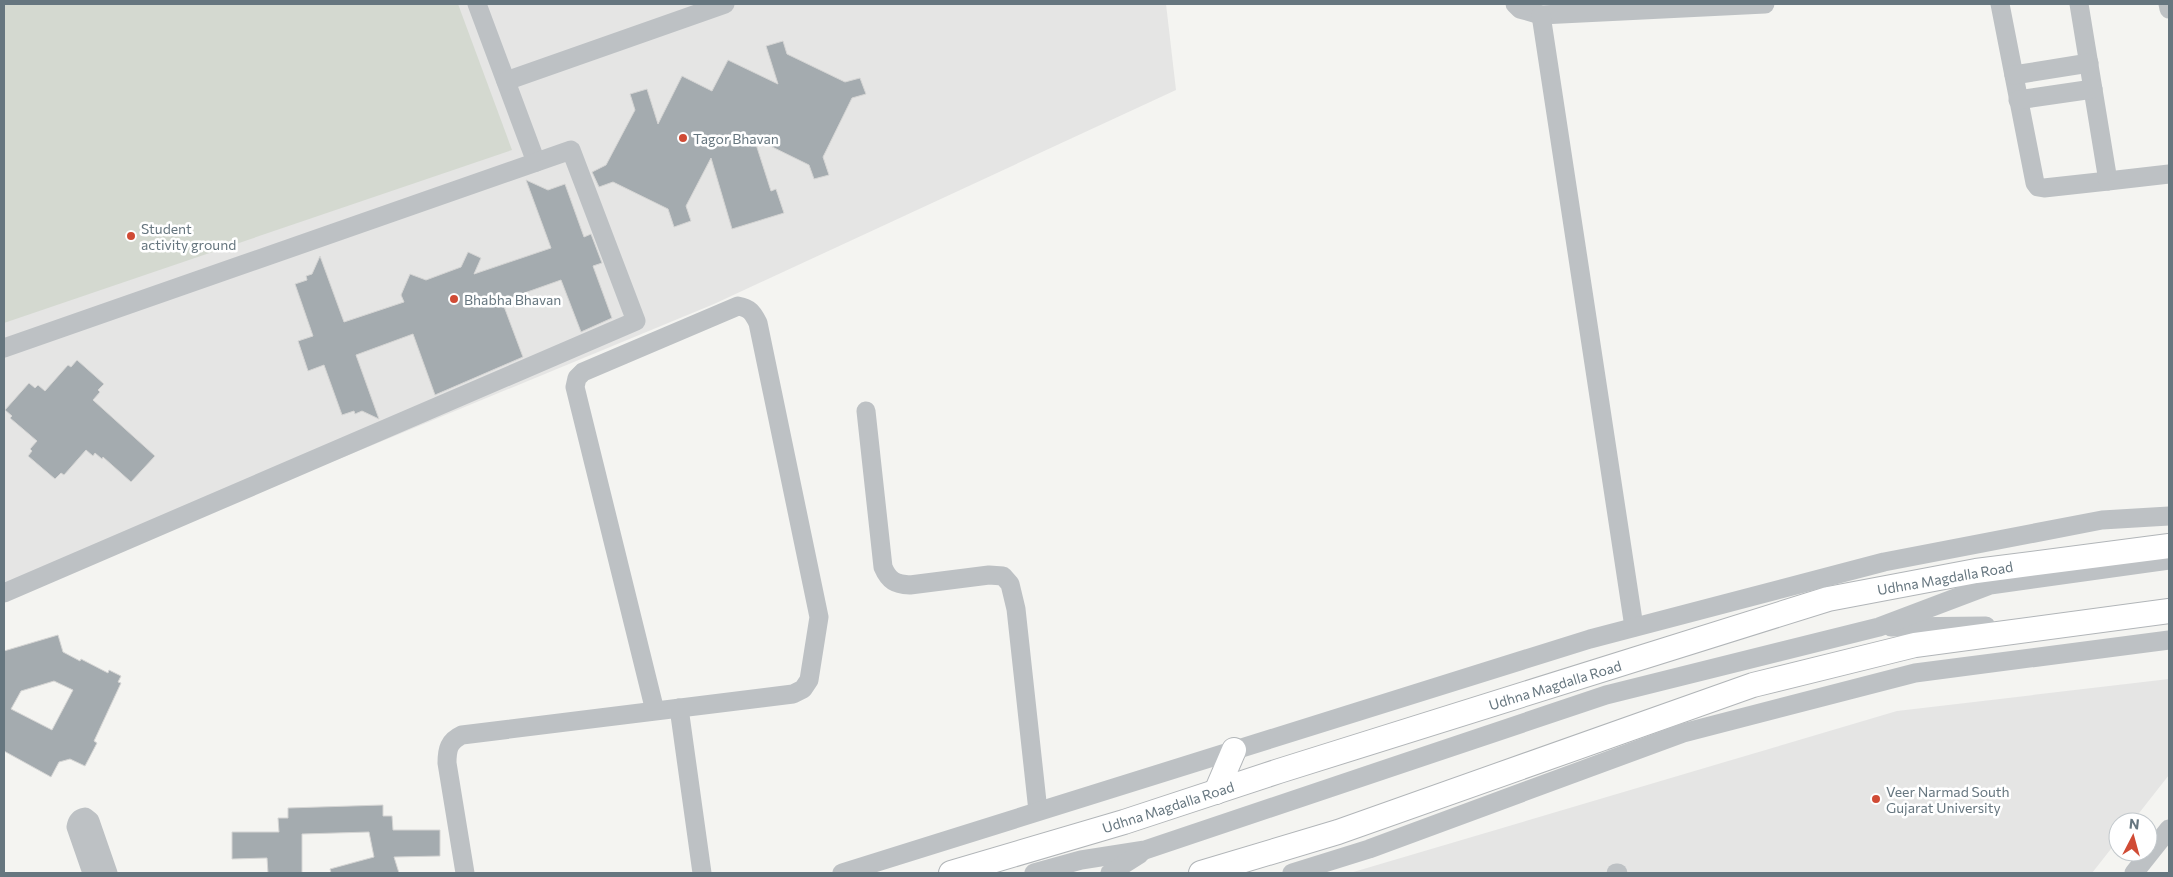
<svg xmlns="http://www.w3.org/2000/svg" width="2173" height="877" font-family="Commissioner,sans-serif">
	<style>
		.built { fill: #e5e5e4 }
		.green { fill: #d4d9d0 }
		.building { fill: #a4abaf; stroke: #d5d5d4; fill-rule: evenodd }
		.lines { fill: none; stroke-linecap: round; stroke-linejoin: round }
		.major-casing { stroke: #b1b5b8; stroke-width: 26 }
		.minor { stroke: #bdc1c4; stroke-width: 19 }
		.major { stroke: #fff; stroke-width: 24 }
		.poi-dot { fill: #d04b35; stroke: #fff; stroke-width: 2 }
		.labels { text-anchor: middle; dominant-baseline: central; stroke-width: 5; stroke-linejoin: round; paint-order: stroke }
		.poi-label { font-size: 14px; fill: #66767f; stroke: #fff; text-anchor: start }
		.street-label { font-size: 14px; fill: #66767f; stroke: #fff }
	</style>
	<rect width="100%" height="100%" fill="#f4f4f1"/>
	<g class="built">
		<path d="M4 4H1166L1176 90 714 304 339 459 4 590Z"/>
		<path d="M2169 679V775L2132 822H2118V840L2092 873H1350L1897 711Z"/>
	</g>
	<path class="green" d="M4 4H458L512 150 4 323Z"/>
	<g class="building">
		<path d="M783 41 787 54 845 82 860 78 866 94 852 98 823 157 829 175 814 179 809 165 754 138 771 191 776 189 784 213 732 229 711 158 686 206 691 221 674 227 668 209 613 182 599 187 592 172 606 165 635 110 630 94 647 89 658 124 682 76 712 91 728 60 778 84 766 46Z"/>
		<path d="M526 180 548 190 565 184 584 237 591 234 602 263 593 266 612 318 581 332 561 280 502 301 523 357 435 395 413 334 356 355 379 419 362 411 355 414 354 411 342 415 324 365 308 371 298 341 313 336 295 284 307 280 306 276 312 274 320 256 344 322 404 302 401 295 410 274 426 280 461 267 468 252 481 258 474 274 551 248Z"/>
		<path d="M77 360 104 384 98 390 100 392 93 400 155 456 131 482 103 457 102 459 95 453 93 456 86 450 64 475 61 473 55 479 28 456 32 451 30 449 37 441 10 418 12 416 5 410 29 383 35 388 38 385 45 391 68 365 71 367Z"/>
		<path d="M58 635 63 652 80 661 81 659 108 673 109 670 121 676 118 682 121 683 94 741 97 743 85 766 70 759 59 762 51 777 4 751V651ZM54 681 73 690 52 730 11 709 21 691Z"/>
		<path d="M383 805V816H392L393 830H440V856L394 857 399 873H331L330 869 374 857 369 832 302 834V873H268L267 858 232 859V832H279L278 818H288V808Z"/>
	</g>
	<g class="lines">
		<g class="major-casing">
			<g id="major">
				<path d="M1216 792 1234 750"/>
				<path d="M951 873 1124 822 1279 771 1828 599 1976 571 2169 546"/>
				<path d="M1201 873 1338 832 1753 685 1915 645 2169 611"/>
			</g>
		</g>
		<g class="minor">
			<path d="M477 4 536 162"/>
			<path d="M1515 4 1520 9 1541 15 1765 4"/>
			<path d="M2000 4 2035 183 2038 187 2044 188 2108 181"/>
			<path d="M2079 4 2108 181 2169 174"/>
			<path d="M2168 4 2169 9"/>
			<path d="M1541 15 1634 627"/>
			<path d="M2014 75 2089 63"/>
			<path d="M506 81 725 4"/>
			<path d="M2018 100 2093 89"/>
			<path d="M4 348 571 150 636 321 4 593"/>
			<path d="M866 411 883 567C889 581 895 584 910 585L989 575 1003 576 1010 584 1016 609 1038 811"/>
			<path d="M1891 627 1986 626"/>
			<path d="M679 708 702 873"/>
			<path d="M92 873 76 827C77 821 79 818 85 817L90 821 108 873"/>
			<path d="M465 873 447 763C447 749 449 741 462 735L793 694 803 689 809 680 819 617 758 323C753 313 750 308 738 306L583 372 577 378 575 387 655 711"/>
			<path d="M842 873 1590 639 1884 562 2102 520 2169 516"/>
			<path d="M1034 873 1081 860 1145 850 1606 695 1879 627 1990 585 2169 560"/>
			<path d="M1110 873 1140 854"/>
			<path d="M1292 873 1369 849 1683 733 1915 673 2169 640"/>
			<path d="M1616 873H1618"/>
			<path d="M2134 873 2169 829"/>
		</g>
		<use href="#major" class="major"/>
	</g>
	<g class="poi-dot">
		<circle cx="683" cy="138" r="5"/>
		<circle cx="131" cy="236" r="5"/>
		<circle cx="454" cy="299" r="5"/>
		<circle cx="1876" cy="799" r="5"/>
	</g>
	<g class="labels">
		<g class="poi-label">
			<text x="693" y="138">Tagor Bhavan</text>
			<text x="141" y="228">Student<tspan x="141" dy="16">activity ground</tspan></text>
			<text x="464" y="299">Bhabha Bhavan</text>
			<text x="1886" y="791">Veer Narmad South<tspan x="1886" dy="16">Gujarat University</tspan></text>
		</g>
		<g class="street-label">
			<text transform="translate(1945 578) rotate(-10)">Udhna Magdalla Road</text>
			<text transform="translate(1555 685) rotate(-17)">Udhna Magdalla Road</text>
			<text transform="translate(1168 807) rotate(-18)">Udhna Magdalla Road</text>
		</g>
	</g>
	<rect width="2173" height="877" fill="none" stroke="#66767f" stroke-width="10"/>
	<g transform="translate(2133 837) rotate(6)"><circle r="24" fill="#ffffff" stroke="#c2c8cc"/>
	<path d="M0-4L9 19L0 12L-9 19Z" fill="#d04b35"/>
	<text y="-8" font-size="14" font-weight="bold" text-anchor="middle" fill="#66767f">N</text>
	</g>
</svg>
